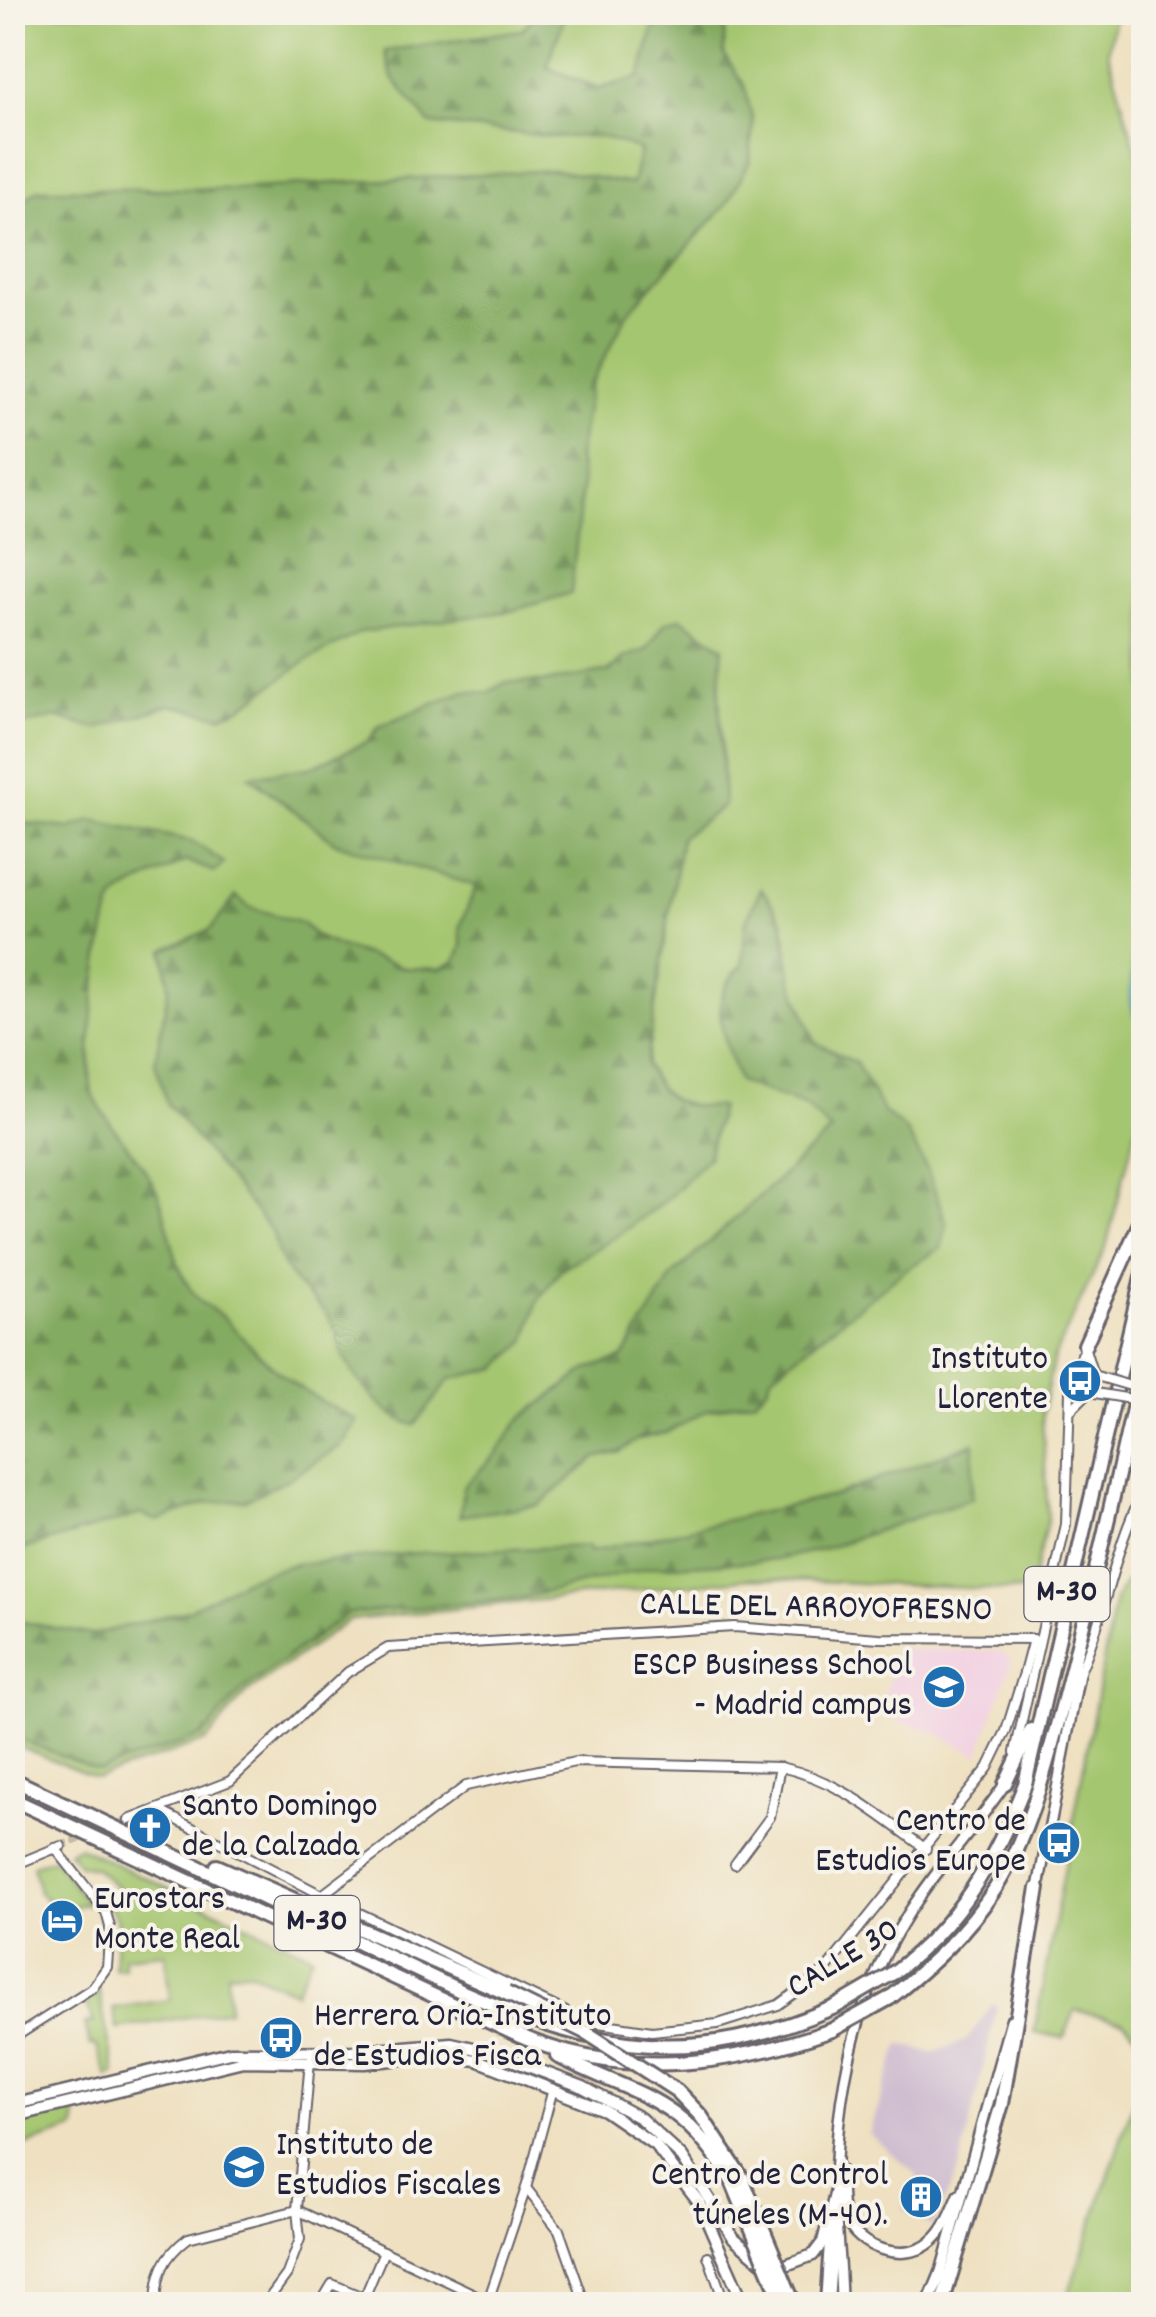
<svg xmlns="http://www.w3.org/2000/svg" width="1156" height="2317" font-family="Dekko,sans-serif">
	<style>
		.built { fill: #f2cfe2 }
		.industrial { fill: #cfbdd0 }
		.green { fill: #a5c66f; stroke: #647455; stroke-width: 2.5 }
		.forest { fill: url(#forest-firs); stroke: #53664e; stroke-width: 2.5 }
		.water { fill: url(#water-ripples); stroke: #3e6f8a; stroke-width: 2.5 }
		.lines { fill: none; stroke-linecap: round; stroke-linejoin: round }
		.minor-tunnel { stroke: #c5baa5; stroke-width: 8; stroke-dasharray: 8 4; stroke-linecap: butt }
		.minor-casing { stroke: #69646a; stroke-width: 12 }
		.tertiary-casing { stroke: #69646a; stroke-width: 14 }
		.secondary-casing { stroke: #69646a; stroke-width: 15 }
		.motorway-casing { stroke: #69646a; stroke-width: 18 }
		.minor { stroke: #fff; stroke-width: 8 }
		.tertiary { stroke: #fff; stroke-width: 9 }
		.secondary { stroke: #fff; stroke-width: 10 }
		.motorway { stroke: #fff; stroke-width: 12 }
		.minor-bridge-casing { stroke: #69646a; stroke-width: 12; stroke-linecap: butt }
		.motorway-bridge-casing { stroke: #69646a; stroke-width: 18; stroke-linecap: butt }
		.minor-bridge { stroke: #fff; stroke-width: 8 }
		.motorway-bridge { stroke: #fff; stroke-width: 12 }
		.labels { text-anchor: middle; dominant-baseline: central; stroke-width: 8; stroke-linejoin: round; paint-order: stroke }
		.shield { fill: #f7f3e8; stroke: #62616f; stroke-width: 2.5 }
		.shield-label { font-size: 32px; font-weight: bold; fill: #22223b }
		.poi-label { font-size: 35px; fill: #22223b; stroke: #f7f3e8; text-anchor: end }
		.street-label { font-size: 35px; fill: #22223b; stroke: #f7f3e8 }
	</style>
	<defs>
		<pattern id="forest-firs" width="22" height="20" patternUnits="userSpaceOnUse" patternTransform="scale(2.5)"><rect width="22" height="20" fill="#84ab62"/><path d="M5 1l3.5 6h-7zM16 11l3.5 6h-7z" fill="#6c8b52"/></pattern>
		<pattern id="water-ripples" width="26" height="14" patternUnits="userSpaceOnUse" patternTransform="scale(2.5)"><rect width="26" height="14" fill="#59bcd8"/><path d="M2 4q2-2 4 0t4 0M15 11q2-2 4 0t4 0" fill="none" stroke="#4998b0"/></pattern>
	</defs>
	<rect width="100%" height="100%" fill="#f7f3e8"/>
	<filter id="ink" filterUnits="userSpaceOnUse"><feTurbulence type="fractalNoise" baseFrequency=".01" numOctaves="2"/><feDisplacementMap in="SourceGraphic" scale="20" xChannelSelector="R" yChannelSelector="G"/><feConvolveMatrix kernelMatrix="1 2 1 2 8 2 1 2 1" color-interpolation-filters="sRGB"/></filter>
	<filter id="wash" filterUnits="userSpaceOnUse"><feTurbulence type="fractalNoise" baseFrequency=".0048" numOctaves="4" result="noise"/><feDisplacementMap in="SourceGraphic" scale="40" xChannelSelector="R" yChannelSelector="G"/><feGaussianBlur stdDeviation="2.25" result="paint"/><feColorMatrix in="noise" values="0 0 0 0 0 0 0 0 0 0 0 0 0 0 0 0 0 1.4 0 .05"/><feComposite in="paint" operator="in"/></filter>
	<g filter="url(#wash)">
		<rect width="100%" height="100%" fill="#eee0c0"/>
		<path class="built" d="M900 1649 1002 1652 1012 1660 979 1755 934 1732 877 1714Z"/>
		<path class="industrial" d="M993 2004 997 2007 959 2170 932 2227 903 2209 918 2176 869 2134 900 2044 933 2053 967 2040Z"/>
		<g class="green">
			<path d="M13 13H1116L1108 52 1144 179V1096L1106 1247 1054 1357 1042 1415 1048 1517 1030 1591 751 1578 349 1620 246 1693 206 1741 97 1778 13 1744Z"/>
			<path d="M1143 1577V2041L1123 2021 1075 2010 1064 2038 1034 2032 1115 1599 1126 1581Z"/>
			<path d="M79 1847 312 1955 295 1992 248 1971 227 1972 229 2010 117 2029 113 2008 170 2000 165 1953 123 1957 124 1968 114 1969 117 1921 111 1908 118 1888 95 1868 79 1865 69 1852Z"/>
			<path d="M53 1859 88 1903 58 1910 39 1893 33 1865Z"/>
			<path d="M99 1991 115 2073 108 2077 96 2045H90L85 2024 94 2022 84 2000Z"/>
			<path d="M1143 2074V2304H1068V2295Z"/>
			<path d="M76 2104 75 2129 20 2147 12 2119Z"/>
		</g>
		<g class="forest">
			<path d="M537 13H566L547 67 598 89 640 77 657 13H725L724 54 744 85 753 122 750 161 727 204 628 312 590 386 578 457 582 486 571 593 511 611 361 632 306 661 240 708 221 716 170 705 97 729 55 717 13 728V207L39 189H236L554 170 632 184 640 150 601 136 556 137 430 124 392 77 385 51 521 30Z"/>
			<path d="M680 618 723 647 719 695 724 806 681 837 646 1065C665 1105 678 1106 720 1107L708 1157 667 1199 614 1238 561 1269 538 1300 526 1341 497 1368 450 1379 415 1425C388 1419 357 1383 345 1358 338 1344 336 1326 327 1315 299 1284 282 1279 273 1233L167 1103 155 1062 169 986 164 950 211 929 236 896 249 907 302 923 317 937 341 947 406 968 441 969 455 961 462 947 460 927 476 886 336 843 249 776 309 768 369 741 378 727 464 691 487 693 506 682H545L610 671 623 658 646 650 665 623Z"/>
			<path d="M91 820 192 841 224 863 215 872 186 861C168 871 123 887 114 901 100 923 83 1072 93 1095 110 1131 145 1160 159 1197 172 1232 173 1274 201 1302 209 1309 219 1312 226 1320 273 1371 294 1389 357 1420L342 1445 286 1480 246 1500 206 1503 157 1521 141 1514 13 1552V822L69 828Z"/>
			<path d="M761 888 783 921 792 981 815 1042 856 1063 884 1113 905 1129 927 1169 947 1225 941 1248 905 1270 771 1376 768 1387 755 1399 706 1411 666 1433 638 1439 620 1452 595 1458 539 1505 460 1516 463 1487 496 1454 520 1419 588 1369 623 1358 672 1276 831 1131 806 1106 739 1082C725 1041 704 998 742 966L746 921Z"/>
			<path d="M974 1443 972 1498 830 1547 776 1560 652 1567 522 1598 348 1614 243 1689 203 1736 99 1771 13 1737V1620L92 1635 188 1610 248 1578 294 1564 418 1553 588 1546 589 1552 837 1495Z"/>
		</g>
		<path class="water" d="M1143 816V1019L1134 1014 1130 999 1137 925V825Z"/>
	</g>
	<g filter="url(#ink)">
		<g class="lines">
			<path class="minor-tunnel" d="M61 1846 129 1820"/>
			<g class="minor-casing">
				<g id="minor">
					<path d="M1085 1349 1093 1375"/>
					<path d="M1072 1409 1089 1392"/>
					<path d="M1024 1673 1033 1639"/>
					<path d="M1079 1674C1106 1615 1113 1549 1144 1490"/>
					<path d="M1015 1752 1066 1524 1070 1392 1085 1345"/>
					<path d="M158 1810 322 1895 585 2021 652 2031 718 2024 778 2005 825 1971 988 1768 1006 1731 1024 1673"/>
					<path d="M129 1820 230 1781 348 1672 388 1648 734 1627 879 1638 1033 1639"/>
					<path d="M735 1864 770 1817 780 1767"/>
					<path d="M12 1866 61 1846"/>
					<path d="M322 1895 466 1786 575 1762 780 1767C839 1780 878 1814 926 1849"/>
					<path d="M12 2039 92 1988 107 1967 110 1927 106 1912 55 1848"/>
					<path d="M526 2188 559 2230 585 2304"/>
					<path d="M708 2256 725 2304"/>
					<path d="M364 2298 384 2251"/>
					<path d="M156 2304C157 2274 163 2257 188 2238L297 2210 489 2301"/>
					<path d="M265 2304 287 2274 300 2239 297 2210 310 2060"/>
					<path d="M320 2304 332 2284 379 2304"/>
					<path d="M487 2304 526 2188 553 2089"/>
				</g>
			</g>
			<g class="tertiary-casing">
				<g id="tertiary">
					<path d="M1037 1893 1079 1674"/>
					<path d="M841 2171C842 2185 840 2204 845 2217 857 2249 905 2264 931 2242 945 2231 952 2211 959 2195"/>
					<path d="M940 2275 1011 2020"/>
					<path d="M841 2304C841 2267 835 2228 835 2190 836 2097 854 2000 905 1919 934 1871 973 1831 1005 1784"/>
				</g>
			</g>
			<g class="secondary-casing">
				<g id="secondary">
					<path d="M12 2105 230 2052 357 2051 451 2043 491 2052 583 2087 640 2118 682 2157 734 2238 762 2262 783 2266 813 2255 823 2242 835 2194"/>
					<path d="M12 2117 243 2061 365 2063 438 2055 477 2060 604 2110 655 2145 699 2202 744 2304"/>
					<path d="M928 2304 941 2273"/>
				</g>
			</g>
			<g class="motorway-casing">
				<g id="motorway">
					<path d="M1085 1345 1144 1214"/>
					<path d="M12 1779 463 1992C603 2053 692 2067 835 2007"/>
					<path d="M1005 1784 1031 1730"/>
					<path d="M12 1799 520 2036C621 2080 731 2066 832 2030"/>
					<path d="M217 1866 506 1993"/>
					<path d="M893 1973C961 1921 994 1862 1025 1784L1144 1269"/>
					<path d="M890 1998C930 1966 967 1932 995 1889 1030 1833 1046 1766 1063 1703 1093 1590 1117 1476 1144 1362"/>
					<path d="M557 2056C639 2097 680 2095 732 2181"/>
					<path d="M677 2091 701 2116 742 2178"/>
					<path d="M827 2304 833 2211"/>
					<path d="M942 2304 1002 2104 1038 1888"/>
				</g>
			</g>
			<use href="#minor" class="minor"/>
			<use href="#tertiary" class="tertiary"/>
			<use href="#secondary" class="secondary"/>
			<use href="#motorway" class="motorway"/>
			<g class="minor-bridge-casing">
				<g id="minor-bridge">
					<path d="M1093 1375 1144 1390"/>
					<path d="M1089 1392 1144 1401"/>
				</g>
			</g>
			<g class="motorway-bridge-casing">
				<g id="motorway-bridge">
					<path d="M506 1993 587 2033 677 2091"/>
					<path d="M835 2007 893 1973"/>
					<path d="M832 2030 890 1998"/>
					<path d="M742 2178 794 2304"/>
					<path d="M732 2181 783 2304"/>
				</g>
			</g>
			<use href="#minor-bridge" class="minor-bridge"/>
			<use href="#motorway-bridge" class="motorway-bridge"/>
		</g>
	</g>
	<defs>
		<g id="bus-disc" transform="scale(2.25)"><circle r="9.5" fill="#1f6fb2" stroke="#f7f3e8"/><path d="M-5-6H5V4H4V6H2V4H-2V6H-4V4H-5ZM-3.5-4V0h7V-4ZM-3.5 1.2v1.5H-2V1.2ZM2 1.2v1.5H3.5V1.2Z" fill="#fff"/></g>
		<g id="university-disc" transform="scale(2.25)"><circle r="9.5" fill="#1f6fb2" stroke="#f7f3e8"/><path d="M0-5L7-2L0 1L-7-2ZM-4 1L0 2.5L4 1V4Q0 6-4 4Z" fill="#fff"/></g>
		<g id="church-disc" transform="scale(2.25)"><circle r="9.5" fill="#1f6fb2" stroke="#f7f3e8"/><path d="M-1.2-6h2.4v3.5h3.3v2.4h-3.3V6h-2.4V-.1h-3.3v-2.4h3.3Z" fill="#fff"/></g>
		<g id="hotel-disc" transform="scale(2.25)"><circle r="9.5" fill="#1f6fb2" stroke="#f7f3e8"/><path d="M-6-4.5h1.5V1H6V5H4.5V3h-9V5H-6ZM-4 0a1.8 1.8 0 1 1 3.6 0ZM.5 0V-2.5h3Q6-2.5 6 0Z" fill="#fff"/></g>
		<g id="building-disc" transform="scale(2.25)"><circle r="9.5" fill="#1f6fb2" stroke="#f7f3e8"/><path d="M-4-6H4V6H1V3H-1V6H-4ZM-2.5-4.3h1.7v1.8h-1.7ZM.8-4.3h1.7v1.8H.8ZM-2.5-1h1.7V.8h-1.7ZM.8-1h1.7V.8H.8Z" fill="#fff"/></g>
	</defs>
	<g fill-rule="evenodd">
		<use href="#bus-disc" x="1080" y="1381"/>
		<use href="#university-disc" x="944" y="1687"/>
		<use href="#church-disc" x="150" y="1828"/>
		<use href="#bus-disc" x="1059" y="1843"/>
		<use href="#hotel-disc" x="62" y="1921"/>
		<use href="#bus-disc" x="281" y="2038"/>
		<use href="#university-disc" x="244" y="2167"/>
		<use href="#building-disc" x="921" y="2197"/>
	</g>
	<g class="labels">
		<g class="shield">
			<rect x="1024.5" y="1567" width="85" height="54" rx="8"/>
			<rect x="274.5" y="1896" width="85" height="54" rx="8"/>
		</g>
		<g class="shield-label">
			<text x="1067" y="1594">M-30</text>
			<text x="317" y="1923">M-30</text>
		</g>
		<g class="poi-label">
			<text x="1048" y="1361">Instituto<tspan x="1048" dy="40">Llorente</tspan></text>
			<text x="912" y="1667">ESCP Business School<tspan x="912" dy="40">- Madrid campus</tspan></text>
			<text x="182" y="1808" text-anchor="start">Santo Domingo<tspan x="182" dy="40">de la Calzada</tspan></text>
			<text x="1026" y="1823">Centro de<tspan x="1026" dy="40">Estudios Europe</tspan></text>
			<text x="94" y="1901" text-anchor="start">Eurostars<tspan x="94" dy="40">Monte Real</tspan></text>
			<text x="314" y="2018" text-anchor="start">Herrera Oria-Instituto<tspan x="314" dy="40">de Estudios Fisca</tspan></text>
			<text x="276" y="2147" text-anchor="start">Instituto de<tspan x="276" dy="40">Estudios Fiscales</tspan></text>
			<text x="888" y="2177">Centro de Control<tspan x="888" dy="40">túneles (M-40).</tspan></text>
		</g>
		<g class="street-label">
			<text transform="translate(816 1609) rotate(1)">CALLE DEL ARROYOFRESNO</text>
			<text transform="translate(844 1960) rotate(-31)">CALLE 30</text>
		</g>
	</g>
	<rect width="1156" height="2317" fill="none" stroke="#f7f3e8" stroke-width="50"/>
</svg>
